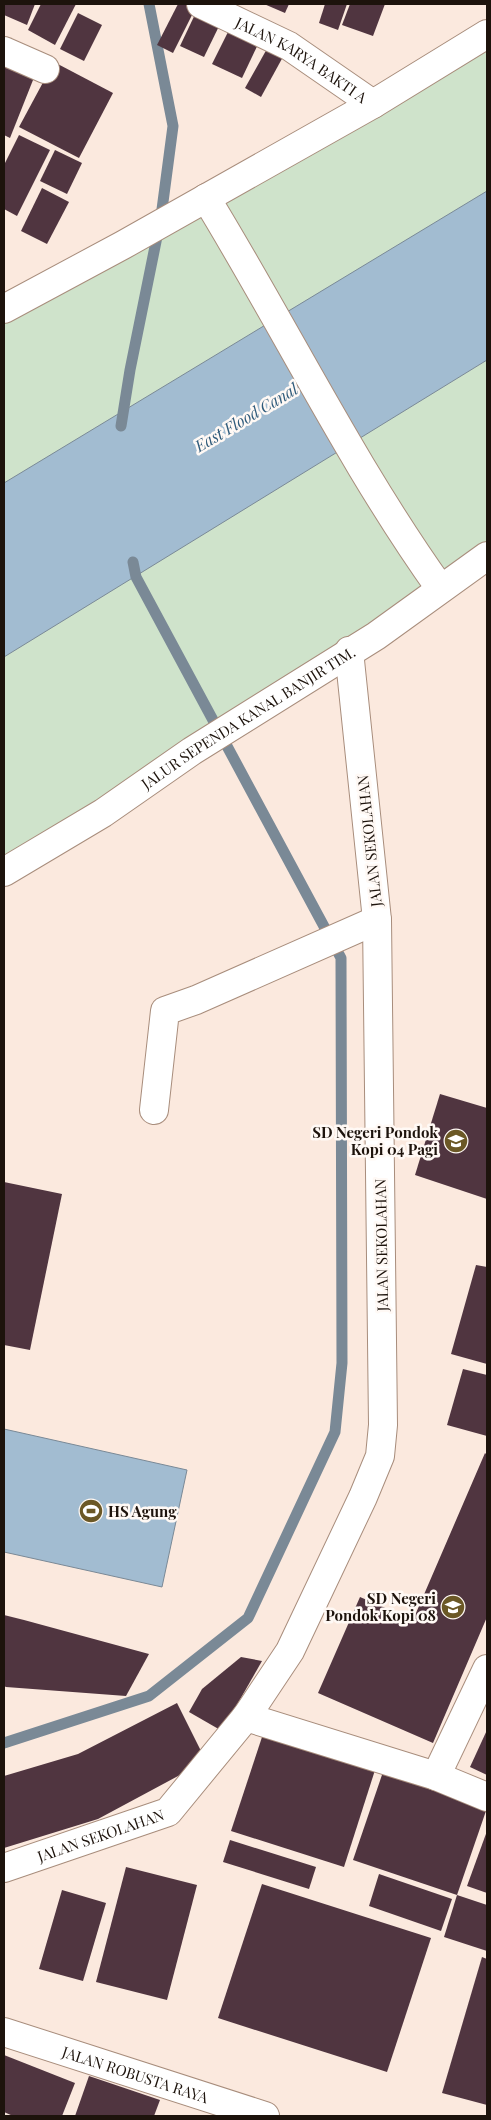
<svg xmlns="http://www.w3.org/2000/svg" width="491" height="2120" font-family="'Playfair Display',serif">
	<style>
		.green { fill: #cfe3cb }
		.water { fill: #a2bcd1; stroke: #7a8996 }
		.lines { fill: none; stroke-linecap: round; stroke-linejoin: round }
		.stream { stroke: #7a8996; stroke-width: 11 }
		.building { fill: #503540 }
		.minor-casing { stroke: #a88d7c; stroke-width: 30 }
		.major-casing { stroke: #a88d7c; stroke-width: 30 }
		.minor { stroke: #fff; stroke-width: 28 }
		.major { stroke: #fff; stroke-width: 28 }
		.labels { text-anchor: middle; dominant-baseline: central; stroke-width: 5; stroke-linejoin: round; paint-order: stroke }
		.street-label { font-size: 15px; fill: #1d130c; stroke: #fff9f5 }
		.poi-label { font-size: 15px; font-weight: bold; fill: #1d130c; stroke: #fff9f5; text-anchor: end }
		.water-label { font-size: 16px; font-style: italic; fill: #2f5b7b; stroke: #fff9f5 }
	</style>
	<rect width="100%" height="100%" fill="#fbe9de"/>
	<g class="green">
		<path d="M487 40V193L4 485V311Z"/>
		<path d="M487 360V556L4 872V655Z"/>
	</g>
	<g class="water">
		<path d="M487 191V360L4 657V483Z"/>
		<path d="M4 1429 187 1470 162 1587 4 1552Z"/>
	</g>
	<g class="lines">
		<g class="stream">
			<path d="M121 426 130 370 161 217 173 126 149 4"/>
			<path d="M4 1743 149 1696 248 1618 335 1432 342 1363 341 958 136 577 133 562"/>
		</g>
	</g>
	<g class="building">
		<path d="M5 4H35L27 25 4 15Z"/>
		<path d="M41 4H76L55 45 28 30Z"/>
		<path d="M178 4 197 5 173 53 157 45Z"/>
		<path d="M264 4H289L285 13Z"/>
		<path d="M325 4H347L338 30 319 23Z"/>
		<path d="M350 4H385L373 36 342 25Z"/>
		<path d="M199 6 223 18 204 57 180 46Z"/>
		<path d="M78 13 102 25 84 61 60 49Z"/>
		<path d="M233 22 262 36 242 78 212 64Z"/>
		<path d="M268 47 284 55 261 97 245 88Z"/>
		<path d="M4 57 37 70 10 138 4 135Z"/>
		<path d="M54 62 113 93 79 158 19 127Z"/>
		<path d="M19 135 50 150 17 216 4 209V165Z"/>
		<path d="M55 150 82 163 67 194 40 181Z"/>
		<path d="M42 188 69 202 47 244 21 231Z"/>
		<path d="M440 1094 487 1108V1199L415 1175Z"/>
		<path d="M4 1182 62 1194 30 1350 4 1345Z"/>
		<path d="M476 1265 487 1267V1364L451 1354Z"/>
		<path d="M463 1369 487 1375V1436L447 1425Z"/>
		<path d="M485 1453 487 1455V1617L433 1743 318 1693 360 1597 413 1620Z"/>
		<path d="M4 1615 24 1620 149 1654 126 1696 6 1687 4 1686Z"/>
		<path d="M241 1657 262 1661 222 1731 189 1712 202 1689Z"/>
		<path d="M177 1703 206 1761 98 1819 4 1848V1776L78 1754Z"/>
		<path d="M487 1730V1775L470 1767Z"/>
		<path d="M264 1731 376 1767 344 1867 231 1831Z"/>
		<path d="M384 1769 487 1808 457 1895 353 1860Z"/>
		<path d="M487 1831V1893L467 1886Z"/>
		<path d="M230 1840 316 1867 309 1889 223 1862Z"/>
		<path d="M126 1867 197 1885 167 2000 96 1982Z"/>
		<path d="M379 1874 452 1899 441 1931 369 1906Z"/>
		<path d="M262 1884 431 1938 387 2072 218 2018Z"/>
		<path d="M62 1890 106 1903 83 1981 39 1969Z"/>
		<path d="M457 1895 487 1905V1951L444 1937Z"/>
		<path d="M482 1957 487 1959V2105L442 2093Z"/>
		<path d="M4 2055 75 2083 62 2116H13L4 2112Z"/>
		<path d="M89 2076 160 2100 154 2116H75Z"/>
	</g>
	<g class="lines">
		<g class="minor-casing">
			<g id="minor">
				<path id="s1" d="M201 4 289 46 373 104"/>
				<path d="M4 51 45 69"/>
				<path d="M206 198C285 327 352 465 440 588"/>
				<path d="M4 309 123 245 373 104 487 34"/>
				<path id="s2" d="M4 872 103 813 192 751 376 636 487 556"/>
				<path d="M154 1110 165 1011 196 1000 377 920"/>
				<path d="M246 1717 436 1776 487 1797"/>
				<path d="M436 1776 487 1669"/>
				<path id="s3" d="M4 1868 168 1812 246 1717 290 1651 363 1497 380 1456 383 1425 377 920 349 651"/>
			</g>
		</g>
		<g class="major-casing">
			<g id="major">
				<path id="s4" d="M4 2032 265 2116"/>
			</g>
		</g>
		<use href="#minor" class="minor"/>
		<use href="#major" class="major"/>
	</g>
	<defs>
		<g id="school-disc" transform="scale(1.25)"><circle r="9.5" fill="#6b5826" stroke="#fff9f5"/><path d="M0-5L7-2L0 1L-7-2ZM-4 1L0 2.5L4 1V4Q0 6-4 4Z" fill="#fff"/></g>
		<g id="stadium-disc" transform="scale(1.25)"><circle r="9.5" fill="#6b5826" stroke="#fff9f5"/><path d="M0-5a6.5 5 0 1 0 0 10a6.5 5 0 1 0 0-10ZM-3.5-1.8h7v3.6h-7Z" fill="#fff"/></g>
	</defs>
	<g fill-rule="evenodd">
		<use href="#school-disc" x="456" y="1141"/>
		<use href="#stadium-disc" x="91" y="1511"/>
		<use href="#school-disc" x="453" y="1607"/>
	</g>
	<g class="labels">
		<g class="street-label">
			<text stroke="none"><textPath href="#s1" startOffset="115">JALAN KARYA BAKTI A</textPath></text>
			<text stroke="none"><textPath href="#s2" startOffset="289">JALUR SEPENDA KANAL BANJIR TIM.</textPath></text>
			<text transform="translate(369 841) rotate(-96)">JALAN SEKOLAHAN</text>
			<text transform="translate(381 1245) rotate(-91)">JALAN SEKOLAHAN</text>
			<text stroke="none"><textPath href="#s3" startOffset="102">JALAN SEKOLAHAN</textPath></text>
			<text stroke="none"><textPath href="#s4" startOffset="138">JALAN ROBUSTA RAYA</textPath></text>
		</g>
		<g class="poi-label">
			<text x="438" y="1132">SD Negeri Pondok<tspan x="438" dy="17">Kopi 04 Pagi</tspan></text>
			<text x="108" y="1511" text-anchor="start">HS Agung</text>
			<text x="436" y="1598">SD Negeri<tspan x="436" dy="17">Pondok Kopi 08</tspan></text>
		</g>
		<g class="water-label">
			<text transform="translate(246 417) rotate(-31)">East Flood Canal</text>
		</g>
	</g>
	<rect width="491" height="2120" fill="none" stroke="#1d130c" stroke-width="10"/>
</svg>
